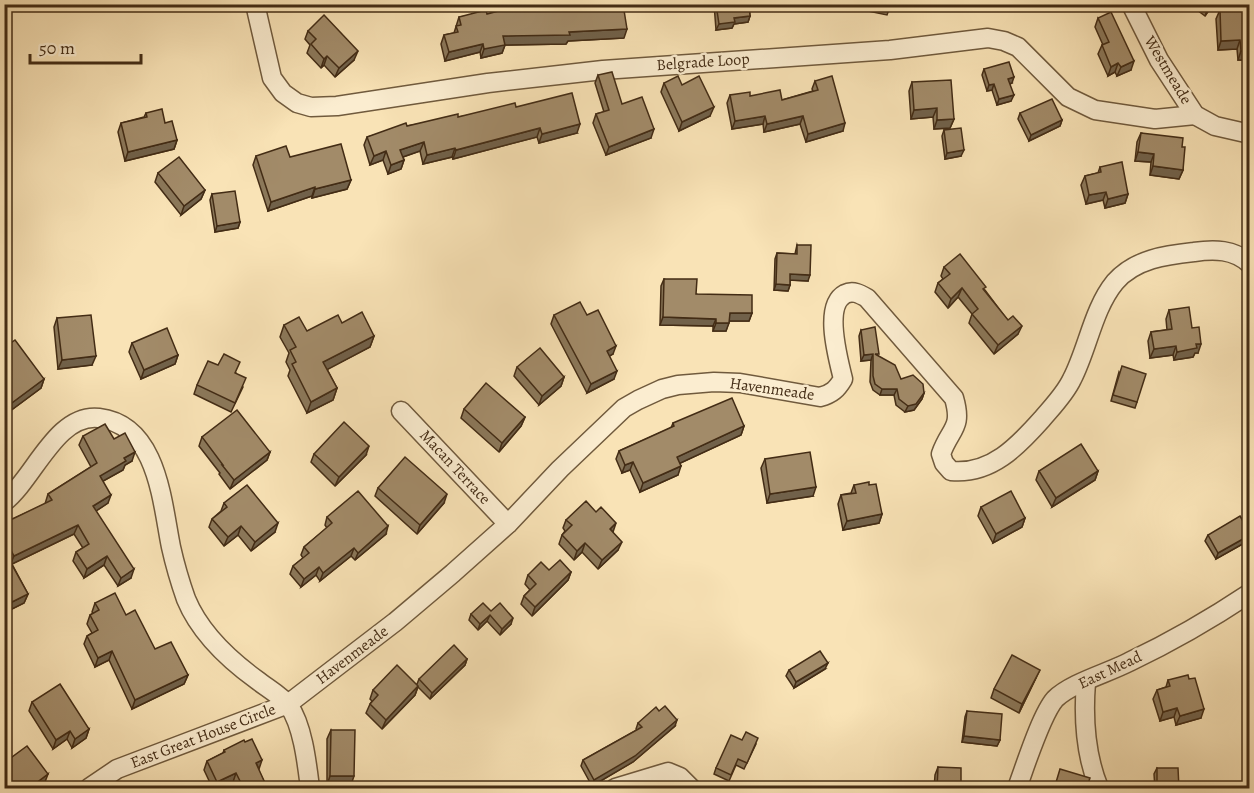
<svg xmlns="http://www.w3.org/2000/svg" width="1254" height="793" font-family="Alegreya,serif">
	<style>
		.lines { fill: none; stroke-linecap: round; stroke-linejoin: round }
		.minor-casing { stroke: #705a3d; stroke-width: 21 }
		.minor { stroke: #fbedd0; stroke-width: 18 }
		.wall { fill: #8b785a; stroke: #432c15; stroke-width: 1.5 }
		.shaded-wall { fill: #71614a; stroke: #432c15; stroke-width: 1.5 }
		.building { fill: #a28b69; stroke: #432c15; stroke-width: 1.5 }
		.labels { text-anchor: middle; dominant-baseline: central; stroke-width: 5; stroke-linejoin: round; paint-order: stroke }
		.street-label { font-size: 16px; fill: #432c15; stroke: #fbedd0 }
	</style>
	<rect width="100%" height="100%" fill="#f9e3b6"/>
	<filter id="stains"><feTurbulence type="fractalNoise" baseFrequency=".00333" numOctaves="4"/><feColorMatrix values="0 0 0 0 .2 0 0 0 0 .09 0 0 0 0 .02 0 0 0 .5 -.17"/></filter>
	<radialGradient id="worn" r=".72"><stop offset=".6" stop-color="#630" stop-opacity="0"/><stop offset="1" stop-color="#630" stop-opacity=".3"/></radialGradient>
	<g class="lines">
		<g class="minor-casing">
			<g id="minor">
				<path d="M255 4 272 78 283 93 297 103 311 107 337 106 488 83 603 70 890 50 988 38 1004 41 1018 47 1068 97 1095 110 1155 119 1195 115"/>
				<path d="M1131 4 1159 60 1195 115 1215 126 1250 134"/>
				<path d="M401 411 508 524"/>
				<path d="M4 502C34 479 56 413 99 418 158 425 162 503 171 547 175 565 180 582 186 599 200 633 228 659 257 680 267 688 282 696 289 706 303 726 307 764 310 788"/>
				<path d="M1086 682C1083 719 1085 754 1099 788"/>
				<path d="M89 788 117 769 288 704 395 622 453 573 508 524 560 469 624 408 638 400 662 389 678 385 714 382 740 383 820 397C832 394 837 389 843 379 838 358 823 306 845 294 853 290 860 294 867 298L954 398C963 429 950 428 941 454L944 463 951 471C991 475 1018 446 1042 419 1053 406 1065 394 1072 379 1088 348 1093 309 1115 282 1135 259 1166 255 1194 252 1214 249 1234 249 1250 264"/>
				<path d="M615 788 668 772 680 777 691 788"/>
				<path d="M1017 788C1025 767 1041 715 1055 699 1071 683 1108 673 1129 662 1171 642 1211 619 1250 593"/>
			</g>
		</g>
		<use href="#minor" class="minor"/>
	</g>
	<g class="wall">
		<path d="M714 4H749L750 16 748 22 734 24 732 28 716 30Z"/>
		<path d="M834 4H891L887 15Z"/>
		<path d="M1072 4H1083L1080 9Z"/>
		<path d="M1189 4H1213L1205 16Z"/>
		<path d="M514 5 624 38 568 41 566 44 505 45 502 53 481 58 480 52 445 61 441 44 444 35 454 33 459 17 487 14 513 8Z"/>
		<path d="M1250 8V73L1247 74V60H1238L1237 49 1218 50 1216 19 1220 10Z"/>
		<path d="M1098 18 1131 70 1117 76 1115 72 1108 76 1098 54 1102 45H1103L1095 27Z"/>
		<path d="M308 31 354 60 335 77 324 65 321 68 307 53 310 45 305 39Z"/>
		<path d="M984 69 1012 83 1010 84 1011 101 997 105 992 90 987 91 982 75Z"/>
		<path d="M598 75 622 104 651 138 606 155 593 123 596 114 604 112 595 83Z"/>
		<path d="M815 81 843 131 806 142 800 124 764 132 763 124 732 129 727 103 730 95 750 96 782 100 813 91 812 89Z"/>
		<path d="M912 82 954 119 950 128 934 129 933 117 911 119 909 91Z"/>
		<path d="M664 83 682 85 710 116 679 131 661 92Z"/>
		<path d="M516 107 577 133 539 143 537 137 453 159 452 157 423 164 420 151 403 157 404 160 401 169 388 174 383 160 370 165 364 145 367 137 407 126Z"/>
		<path d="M146 113 165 123 177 140 174 149 125 161 118 132 121 123 144 117Z"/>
		<path d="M1020 113 1062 120 1060 126 1029 141 1018 119Z"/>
		<path d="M944 130 961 156 945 159 942 136Z"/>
		<path d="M1141 133 1182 147 1183 170 1179 179 1150 175 1151 162 1135 161 1137 142Z"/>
		<path d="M256 156 290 157 351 180 347 189 312 198V196L268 211 253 165Z"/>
		<path d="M1100 167 1128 194 1125 203 1105 208 1103 200 1086 204 1081 185 1085 176 1098 173Z"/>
		<path d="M158 173 205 190 201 199 181 215 155 182Z"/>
		<path d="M212 194 240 222 238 228 215 232 210 200Z"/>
		<path d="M797 245 808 281 790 280V285L788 291 774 290 775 259 777 253 795 254Z"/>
		<path d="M944 267 985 290 1018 334 994 354 969 323 972 314 958 297 948 308 935 292 938 283 943 279 941 276Z"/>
		<path d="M664 279 696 294 752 313 749 321H729L726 331H713V326L660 325 661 286Z"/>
		<path d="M1169 310 1192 328 1198 353H1195L1193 357 1174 360 1173 355 1150 358 1148 341 1151 332 1167 330 1166 319Z"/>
		<path d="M554 315H587L613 354 609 356 614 379 587 393 551 324Z"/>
		<path d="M57 318 92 365 58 369 54 327Z"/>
		<path d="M342 323 374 336 370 347 327 369 337 388 333 400 307 413 288 376 290 370 286 362 289 353 280 337 284 325 307 331Z"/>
		<path d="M861 330 878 356 901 379 924 393 922 399 914 410 905 412 896 405 894 395H880L873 390 870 382 871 360 861 361 859 336Z"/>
		<path d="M132 343 178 355 175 364 141 379 129 352Z"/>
		<path d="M4 348 44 379 41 388 6 414 4 412Z"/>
		<path d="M517 367 564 377 561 386 539 405 514 376Z"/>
		<path d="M1119 372 1137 402 1135 408 1111 401Z"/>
		<path d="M236 373 243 387 231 412 194 394 197 385Z"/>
		<path d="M464 409 525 417 521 426 499 452 461 418Z"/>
		<path d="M673 423 744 426 741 435 680 463 678 475 640 492 630 470 622 473 616 459 619 451 671 428Z"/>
		<path d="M83 436 114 439 132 461 125 465 123 470 103 481 108 503 96 511 131 578 118 586 104 565 84 578 73 561 76 552 83 548 74 534 12 564 28 594 24 603 8 611 4 604V557L6 556 4 553V523L45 504 48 494 91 467 79 445Z"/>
		<path d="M202 437 270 452 267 460 230 489 219 474 220 473 199 446Z"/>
		<path d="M314 454 366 455 335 486 311 462Z"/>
		<path d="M765 459 813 496 767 503 761 468Z"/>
		<path d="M1039 471H1098L1095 480 1052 507 1036 480Z"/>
		<path d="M854 485H869L882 514 879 523 843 530 838 504 841 495 851 493Z"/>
		<path d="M378 488 444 503 417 534 375 496Z"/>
		<path d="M224 503 275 532 251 551 238 535 224 546 209 527 212 519 221 511Z"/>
		<path d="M981 507 1025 518 1022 527 993 543 978 516Z"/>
		<path d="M327 517 386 534 355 560 351 556 320 581 316 575 301 587 290 574 293 566 303 558 301 555 304 547 327 528 325 525Z"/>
		<path d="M566 520 613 532 618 550 598 569 582 552 574 560 559 544 562 535 565 531 563 528Z"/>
		<path d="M1250 533 1248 541 1216 559 1205 541 1208 535Z"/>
		<path d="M549 570 571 572 568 580 532 616 521 604 524 596 530 590 525 584 528 575Z"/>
		<path d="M95 603 126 615 155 649 188 675 184 684 132 709 109 660 95 667 84 644 87 636 92 633 87 624 90 615 93 613 92 612Z"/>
		<path d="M491 611 511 624 500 635 487 621 478 630 469 620 471 614Z"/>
		<path d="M467 659 465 665 430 699 418 687 415 695 382 729 366 713 370 704 372 701 370 699 373 690 417 684 419 679Z"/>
		<path d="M825 669 794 688 786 676 789 670Z"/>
		<path d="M1036 678 1019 713 991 698 994 689Z"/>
		<path d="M1189 679 1201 718 1176 725 1174 717 1160 721 1153 699 1157 690 1166 687 1168 680Z"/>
		<path d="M32 702 89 729 86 738 72 748 67 739 53 749 29 711Z"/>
		<path d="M967 711 1000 740 997 746 962 742 965 717Z"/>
		<path d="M638 723 675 726 633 762 592 786 581 766 583 760 637 730 636 729Z"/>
		<path d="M331 730 351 785H327V739Z"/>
		<path d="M742 740 756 744 744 769 736 765 729 781 714 774 716 768Z"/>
		<path d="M224 750 258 769 265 783 263 789H236L233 782 219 789H213L204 770 207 761 223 753Z"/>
		<path d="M938 767 961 789H934L935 775Z"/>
		<path d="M1157 768 1179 789H1155L1154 774Z"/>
	</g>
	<g class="shaded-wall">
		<path d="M641 4H681L679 9 638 11Z"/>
		<path d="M1211 4H1213L1205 16 1208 8Z"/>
		<path d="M750 16 748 22 734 24 732 28 716 30 719 24 734 18Z"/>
		<path d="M627 29 624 38 568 41 566 44 505 45 502 53 481 58 484 49 503 36 569 32Z"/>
		<path d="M1240 40 1237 49 1218 50 1221 41Z"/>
		<path d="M483 44 480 52 445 61 449 52Z"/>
		<path d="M358 51 354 60 335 77 339 68Z"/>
		<path d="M1241 51H1250L1247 60H1238Z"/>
		<path d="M327 56 324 65 321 68 324 59Z"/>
		<path d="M1134 61 1131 70 1117 76 1121 67Z"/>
		<path d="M1118 63 1115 72 1108 76 1111 67Z"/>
		<path d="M1014 77 1012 83 1006 85 1008 79Z"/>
		<path d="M994 84 992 90 987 91 989 85Z"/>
		<path d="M1014 95 1011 101 997 105 999 99Z"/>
		<path d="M714 107 710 116 679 131 682 122Z"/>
		<path d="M937 108 933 117 911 119 914 110Z"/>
		<path d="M765 116 763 124 732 129 735 121Z"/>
		<path d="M803 116 800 124 764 132 767 124Z"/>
		<path d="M954 119 950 128 934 129 937 120Z"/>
		<path d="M1062 120 1060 126 1029 141 1031 135Z"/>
		<path d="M845 123 843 131 806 142 808 134Z"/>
		<path d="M580 124 577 133 539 143 542 134Z"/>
		<path d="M540 128 537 137 453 159 456 150Z"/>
		<path d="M654 129 651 138 606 155 609 147Z"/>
		<path d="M177 140 174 149 125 161 128 152Z"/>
		<path d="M424 142 420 151 397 159 400 150Z"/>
		<path d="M455 148 452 157 423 164 427 155Z"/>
		<path d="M964 150 961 156 945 159 947 153Z"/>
		<path d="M386 151 383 160 370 165 374 156Z"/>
		<path d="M1138 152 1154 154 1151 162 1135 161Z"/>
		<path d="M404 160 401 169 388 174 391 165Z"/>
		<path d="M1153 166 1183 170 1179 179 1150 175Z"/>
		<path d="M351 180 347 189 312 198 315 189Z"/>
		<path d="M315 187 312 196 268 211 271 202Z"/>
		<path d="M205 190 201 199 181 215 184 206Z"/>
		<path d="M1106 192 1103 200 1086 204 1089 195Z"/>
		<path d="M1128 194 1125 203 1105 208 1108 199Z"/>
		<path d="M240 222 238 228 215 232 217 226Z"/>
		<path d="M790 274 810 275 808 281 788 280Z"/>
		<path d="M776 284 790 285 788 291 774 290Z"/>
		<path d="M962 288 958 297 948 308 951 299Z"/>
		<path d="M730 313H752L749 321H727Z"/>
		<path d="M663 317 716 319 713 326 660 325Z"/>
		<path d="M716 323H729L726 331H713Z"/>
		<path d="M1022 326 1018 334 994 354 998 345Z"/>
		<path d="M374 336 370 347 319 374 323 362Z"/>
		<path d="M1196 344H1201L1198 353H1195L1193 357 1174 360 1177 352Z"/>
		<path d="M616 346 613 354 603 360 607 351Z"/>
		<path d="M1176 346 1173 355 1150 358 1154 349Z"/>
		<path d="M873 354 871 360 861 361 864 355Z"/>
		<path d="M178 355 175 364 141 379 144 370Z"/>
		<path d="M96 356 92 365 58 369 62 360Z"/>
		<path d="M617 371 614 379 587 393 591 384Z"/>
		<path d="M564 377 561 386 539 405 542 396Z"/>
		<path d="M44 379 41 388 6 414 9 405Z"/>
		<path d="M337 388 333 400 307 413 311 402Z"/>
		<path d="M882 389H897L894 395H880Z"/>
		<path d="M924 393 922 399 914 410 905 412 908 406Z"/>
		<path d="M525 417 521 426 499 452 502 443Z"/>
		<path d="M744 426 741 435 674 466 677 457Z"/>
		<path d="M369 446 366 455 335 486 339 477Z"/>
		<path d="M135 452 132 461 125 465 123 470 96 485 100 476 124 458Z"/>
		<path d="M270 452 267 460 230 489 234 480Z"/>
		<path d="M633 462 630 470 622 473 625 465Z"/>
		<path d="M681 466 678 475 640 492 643 483Z"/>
		<path d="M1098 471 1095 480 1052 507 1056 498Z"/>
		<path d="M816 487 813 496 767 503 770 494Z"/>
		<path d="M447 494 444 503 417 534 420 525Z"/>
		<path d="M111 495 108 503 90 515 93 506Z"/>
		<path d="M882 514 879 523 843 530 847 521Z"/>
		<path d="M1025 518 1022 527 993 543 996 534Z"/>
		<path d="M278 523 275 532 251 551 255 542Z"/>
		<path d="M616 523 613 532 610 529Z"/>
		<path d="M78 525 74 534 10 565 14 556Z"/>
		<path d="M241 526 238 535 224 546 228 537Z"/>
		<path d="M388 526 386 534 355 560 358 553Z"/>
		<path d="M1250 535 1248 541 1216 559 1218 553Z"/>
		<path d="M622 542 618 550 598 569 602 560Z"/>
		<path d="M585 543 582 552 574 560 577 551Z"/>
		<path d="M354 548 351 556 320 581 323 573Z"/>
		<path d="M107 556 104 565 84 578 87 569Z"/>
		<path d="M319 567 316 575 301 587 304 579Z"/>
		<path d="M134 569 131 578 118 586 121 578Z"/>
		<path d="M571 572 568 580 532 616 535 607Z"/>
		<path d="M28 594 24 603 8 611 12 602Z"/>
		<path d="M490 615 487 621 478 630 480 624Z"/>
		<path d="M513 618 511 624 500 635 502 629Z"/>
		<path d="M112 651 109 660 95 667 98 658Z"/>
		<path d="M467 659 465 665 430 699 432 693Z"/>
		<path d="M828 663 825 669 794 688 796 682Z"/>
		<path d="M1040 670 1036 678 1019 713 1022 704Z"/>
		<path d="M188 675 184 684 132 709 135 700Z"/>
		<path d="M418 686 415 695 382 729 386 720Z"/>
		<path d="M1177 708 1174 717 1160 721 1163 712Z"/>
		<path d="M1204 709 1201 718 1176 725 1180 716Z"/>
		<path d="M677 720 675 726 633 762 592 786 594 780Z"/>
		<path d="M89 729 86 738 72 748 75 739Z"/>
		<path d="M70 731 67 739 53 749 56 740Z"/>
		<path d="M964 736 1000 740 997 746 962 742Z"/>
		<path d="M262 760 259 769 256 763Z"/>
		<path d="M236 773 233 782 219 789H215L217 782Z"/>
		<path d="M48 774 45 782 36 789H28Z"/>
		<path d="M330 776H354L351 785H327Z"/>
		<path d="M265 783 263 789H256V787Z"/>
	</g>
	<g class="building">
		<path d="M515 4H623L627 29 569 32 570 35 503 36 505 45 484 49 483 44 449 52 444 35 458 32 456 26 461 25 459 17 486 10 487 14 514 7V5Z"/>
		<path d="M716 4H749L750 16 734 18 735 22 719 24Z"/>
		<path d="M1203 4H1211L1208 8Z"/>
		<path d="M1250 8V51H1241L1240 40 1221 41 1220 10Z"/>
		<path d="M1111 12 1134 61 1121 67 1118 63 1111 67 1102 45 1109 42 1098 18Z"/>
		<path d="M324 15 358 51 339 68 327 56 324 59 311 44 316 39 308 31Z"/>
		<path d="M1009 62 1014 77 1008 79 1014 95 999 99 994 84 989 85 984 69Z"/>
		<path d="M612 72 622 104 642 97 654 129 609 147 596 114 609 110 598 75Z"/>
		<path d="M678 76 682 85 699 76 714 107 682 122 664 83Z"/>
		<path d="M832 76 845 123 808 134 803 116 767 124 765 116 735 121 730 95 750 92V96L780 90 782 100 818 90 815 81Z"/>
		<path d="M951 80 954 119 937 120V108L914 110 912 82Z"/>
		<path d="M572 93 580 124 542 134 540 128 456 150 455 148 427 155 424 142 400 150 404 160 391 165 386 151 374 156 367 137 406 123 407 126 458 114V117L515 103 516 107Z"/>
		<path d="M1052 99 1062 120 1031 135 1020 113Z"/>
		<path d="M162 109 165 123 172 121 177 140 128 152 121 123 147 117 146 113Z"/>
		<path d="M961 128 964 150 947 153 944 130Z"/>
		<path d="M1141 133 1183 138 1182 147H1185L1183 170 1153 166 1154 154 1138 152Z"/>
		<path d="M341 144 351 180 315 189V187L271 202 256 156 286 146 290 157Z"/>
		<path d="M179 157 205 190 184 206 158 173Z"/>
		<path d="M1122 162 1128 194 1108 199 1106 192 1089 195 1085 176 1101 172 1100 167Z"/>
		<path d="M235 191 240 222 217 226 212 194Z"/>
		<path d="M797 245H811L810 275 790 274V285L776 284 777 253 797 254Z"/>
		<path d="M960 254 986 287 983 289 1008 320 1013 316 1022 326 998 345 972 314 978 309 962 288 951 299 938 283 950 274 944 267Z"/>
		<path d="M664 279H697L696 294 752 295V313H730L729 323H716V319L663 317Z"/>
		<path d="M580 302 587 315 598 310 616 346 607 351 617 371 591 384 554 315Z"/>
		<path d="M1189 307 1192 328 1199 327 1201 344H1196L1197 348 1177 352 1176 346 1154 349 1151 332 1172 329 1169 310Z"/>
		<path d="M362 312 374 336 323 362 337 388 311 402 292 364 296 362 290 350 296 347 284 325 299 317 307 331 338 315 342 323Z"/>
		<path d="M91 315 96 356 62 360 57 318Z"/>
		<path d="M875 327 879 354H875L895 365 901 379 913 375 923 384 924 393 916 404 908 406 899 399 897 389H882L875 384 873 376V354L864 355 861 330Z"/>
		<path d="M167 328 178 355 144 370 132 343Z"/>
		<path d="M15 340 44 379 9 405 4 399V348Z"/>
		<path d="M540 348 564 377 542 396 517 367Z"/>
		<path d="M224 354 240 362 235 373 246 378 235 403 197 385 208 361 218 365Z"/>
		<path d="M1122 366 1146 374 1137 402 1113 395Z"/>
		<path d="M486 383 525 417 502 443 464 409Z"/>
		<path d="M732 398 744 426 677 457 681 466 643 483 633 462 625 465 619 451 674 426 673 423Z"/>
		<path d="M237 410 270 452 234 480 222 465H223L202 437Z"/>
		<path d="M344 422 369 446 339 477 314 454Z"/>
		<path d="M105 424 114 439 125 433 135 452 124 458 126 461 100 476 111 495 93 506 134 569 121 578 107 556 87 569 76 552 89 544 78 525 14 556 4 537V523L52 500 48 494 97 463 83 436Z"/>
		<path d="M1081 444 1098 471 1056 498 1039 471Z"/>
		<path d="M810 452 816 487 770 494 765 459Z"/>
		<path d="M405 457 447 494 420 525 378 488Z"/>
		<path d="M869 482V485L876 484 882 514 847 521 841 495 856 493 854 485Z"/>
		<path d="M247 485 278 523 255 542 241 526 228 537 212 519 227 507 224 503Z"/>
		<path d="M358 491 388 526 358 553 354 548 323 573 319 567 304 579 293 566 309 553 304 547 332 523 327 517Z"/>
		<path d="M1011 491 1025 518 996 534 981 507Z"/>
		<path d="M586 501 596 512 601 507 616 523 610 529 622 542 602 560 585 543 577 551 562 535 572 525 566 520Z"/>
		<path d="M1240 516 1250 533V535L1218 553 1208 535Z"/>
		<path d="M7 556 28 594 12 602 6 591 4 592V557Z"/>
		<path d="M560 560 571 572 535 607 524 596 536 584 528 575 541 562 549 570Z"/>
		<path d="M115 593 126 615 135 610 155 649 171 642 188 675 135 700 112 651 98 658 87 636 98 630 90 615 99 610 95 603Z"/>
		<path d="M483 603 491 611 500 603 513 618 502 629 490 615 480 624 471 614Z"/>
		<path d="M454 645 467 659 432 693 419 679Z"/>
		<path d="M820 651 828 663 796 682 789 670Z"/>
		<path d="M1012 655 1040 670 1022 704 994 689Z"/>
		<path d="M397 665 418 686 386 720 370 704 378 695 373 690Z"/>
		<path d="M1188 675 1189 679 1195 678 1204 709 1180 716 1177 708 1163 712 1157 690 1170 686 1168 680Z"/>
		<path d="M60 684 89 729 75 739 70 731 56 740 32 702Z"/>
		<path d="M665 706 677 720 635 756 594 780 583 760 642 727 638 723 656 707 659 711Z"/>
		<path d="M967 711 1002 714 1000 740 964 736Z"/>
		<path d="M331 730H355L354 776H330Z"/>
		<path d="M746 732 758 738 747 763 738 759 731 775 716 768 731 735 742 740Z"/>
		<path d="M252 739 262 760 256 763 265 783 256 787 257 789H244L236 773 217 782 207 761 225 752 224 750 244 740 245 742Z"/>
		<path d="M27 746 48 774 28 789H9L4 783V763Z"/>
		<path d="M938 767 961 768V789H937Z"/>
		<path d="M1157 768H1178L1179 789H1157Z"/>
		<path d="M1060 769 1090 778 1086 789H1054Z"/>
	</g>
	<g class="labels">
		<g class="street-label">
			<text transform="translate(703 62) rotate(-4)">Belgrade Loop</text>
			<text transform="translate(1168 70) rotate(59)">Westmeade</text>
			<text transform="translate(772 389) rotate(8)">Havenmeade</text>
			<text transform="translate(455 467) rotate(47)">Macan Terrace</text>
			<text transform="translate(352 655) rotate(-37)">Havenmeade</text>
			<text transform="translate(1110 670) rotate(-25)">East Mead</text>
			<text transform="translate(203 736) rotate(-21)">East Great House Circle</text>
		</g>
	</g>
	<rect width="1254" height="793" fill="none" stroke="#f9e3b6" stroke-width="24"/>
	<rect x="6" y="6" width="1242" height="781" fill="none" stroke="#432c15" stroke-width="3"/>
	<rect x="12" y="12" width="1230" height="769" fill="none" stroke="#432c15" stroke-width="1.5"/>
	<path d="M30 54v9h111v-9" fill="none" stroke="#432c15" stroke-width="3"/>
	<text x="39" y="54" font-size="18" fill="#432c15" stroke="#fbedd0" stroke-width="4.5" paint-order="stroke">50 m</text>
	<rect width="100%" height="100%" filter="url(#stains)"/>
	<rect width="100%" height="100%" fill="url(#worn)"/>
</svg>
